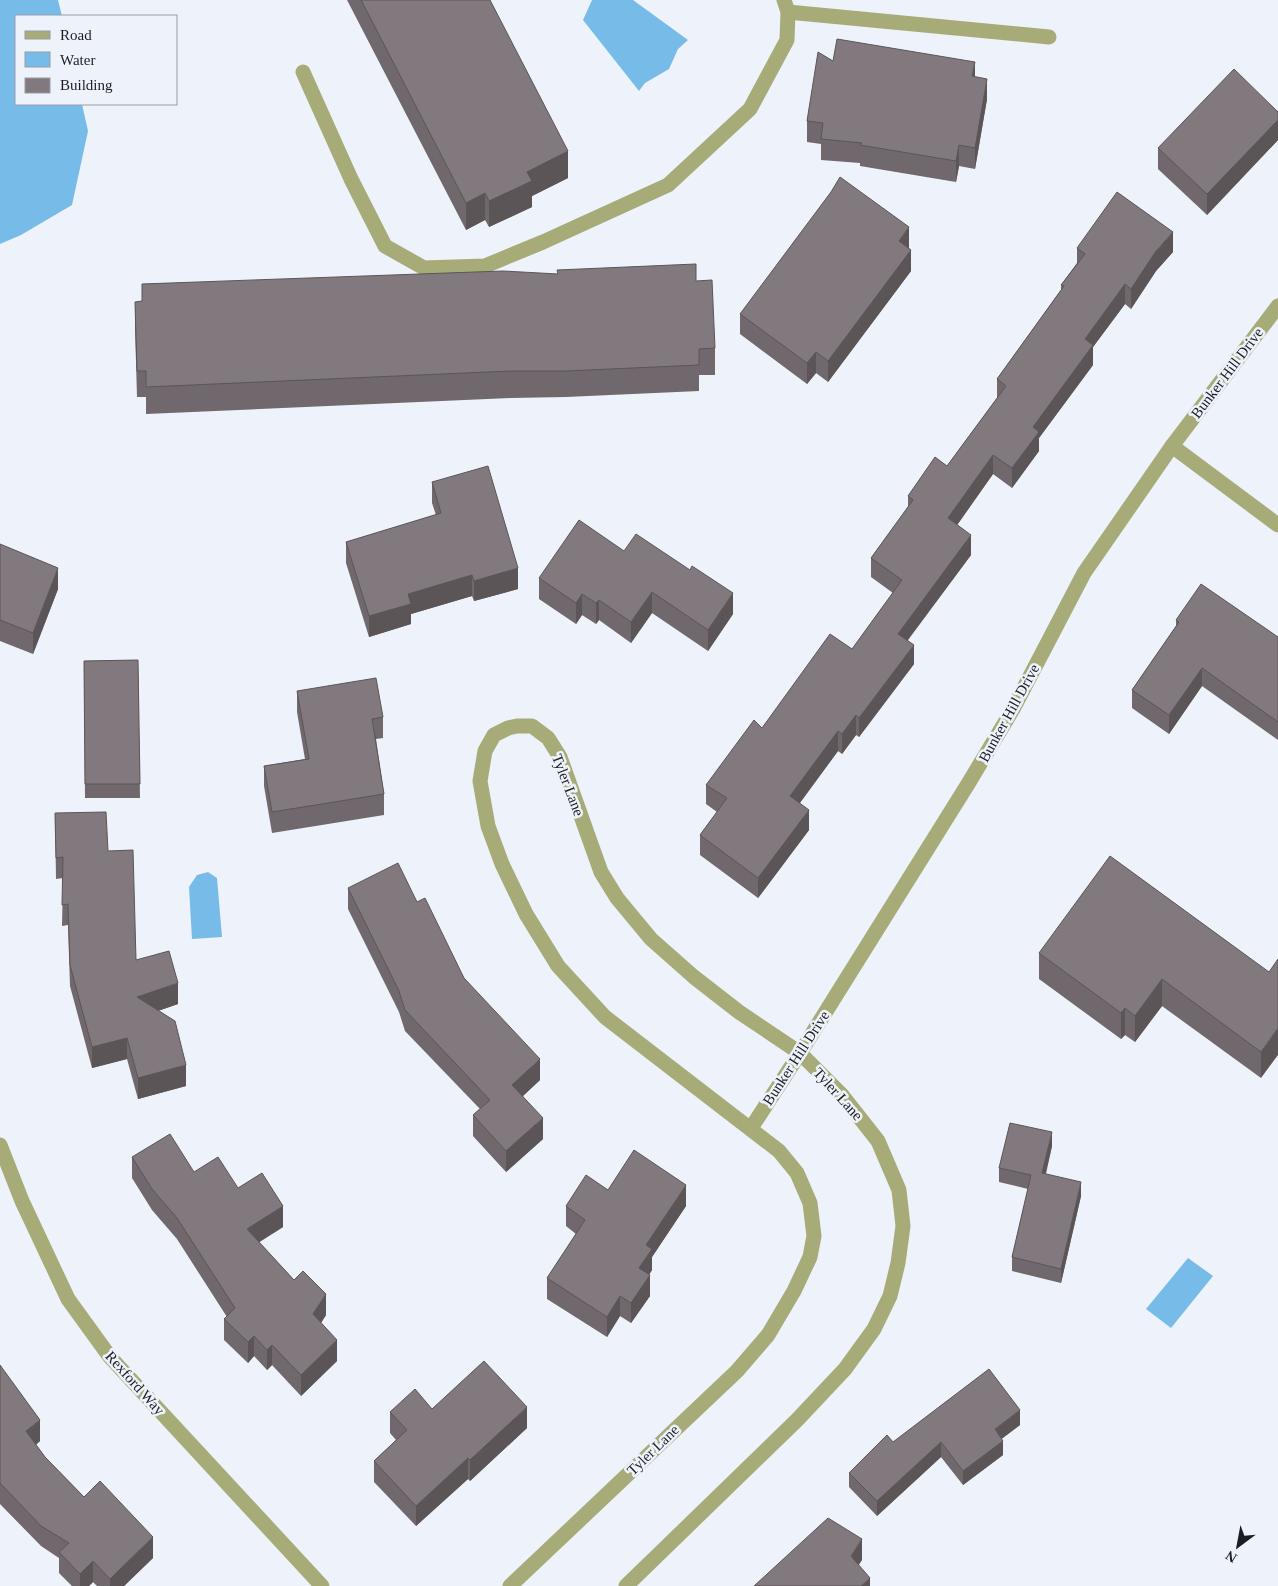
<svg xmlns="http://www.w3.org/2000/svg" width="1278" height="1586" font-family="Georgia,serif">
	<style>
		.water { fill: #77bce8 }
		.lines { fill: none; stroke-linecap: round; stroke-linejoin: round }
		.service { stroke: #a6ab78; stroke-width: 15 }
		.minor { stroke: #a6ab78; stroke-width: 15 }
		.wall { fill: #70686c }
		.shaded-wall { fill: #5b5558 }
		.building { fill: #82797e; stroke: #5b5558 }
		.labels { text-anchor: middle; dominant-baseline: central; stroke-width: 5; stroke-linejoin: round; paint-order: stroke }
		.street-label { font-size: 15px; fill: #1b1d20; stroke: #edf2fb }
	</style>
	<rect width="100%" height="100%" fill="#edf2fb"/>
	<g class="water">
		<path d="M0 0H58L62 16H16V104H82L88 131 72 205 21 235 0 244Z"/>
		<path d="M592 0H633L688 40 678 49 669 69 645 83 639 91 583 20Z"/>
		<path d="M208 872 217 878 222 937 192 939 189 887 197 875Z"/>
		<path d="M1188 1258 1213 1276 1171 1328 1146 1309Z"/>
	</g>
	<g class="lines">
		<path class="service" d="M788 12 1049 37"/>
		<g class="minor">
			<path d="M303 72 351 179 385 246 424 268 485 266 543 242 668 185 750 109 787 40 788 12 784 0"/>
			<path d="M1172 446 1278 525"/>
			<path d="M751 1128 800 1053 968 784 1013 709 1084 573 1172 446 1278 306"/>
			<path d="M0 1145 22 1201 68 1299 110 1357 322 1586"/>
			<path d="M510 1586 737 1371 768 1335 794 1291 810 1257 814 1236 810 1203 797 1173 779 1151 605 1017 558 966 526 914 502 864 488 826 480 781 485 751 494 735 508 728 517 726H532L548 738 560 757 601 872 617 898 651 939 694 977 739 1012 800 1053 841 1094 878 1141 899 1190 903 1226 898 1263 890 1296 874 1329 845 1369 797 1420 626 1586"/>
		</g>
	</g>
	<g class="wall">
		<path d="M347 0H490L568 178 532 196V207L489 227 485 220 466 230Z"/>
		<path d="M833 61 975 77 987 99 975 169 959 166 956 182 860 166V163L821 160V144L807 142V121Z"/>
		<path d="M1278 112V140L1207 215 1158 169V148Z"/>
		<path d="M909 248 911 271 828 382 816 373 807 384 740 334V314Z"/>
		<path d="M1077 248 1173 252 1156 271 1131 309 1125 304 1093 347V365L1039 438V451L1012 488 993 474 957 525 971 555 908 640 914 664 859 737 856 735 842 754 838 751 800 803 809 830 758 898 700 855V835L717 812 706 804V785L762 728 852 649 893 593 871 577V558L908 507V496L947 466 997 398V379L1061 290V285L1077 263Z"/>
		<path d="M557 274 696 281 715 348V375H699V391L566 397 511 398 146 414V397H137L135 328V302L142 301V284Z"/>
		<path d="M432 482 518 589 474 601 472 596 411 614V624L369 637 346 563V542L436 515 432 503Z"/>
		<path d="M0 544 58 589 33 654 0 641Z"/>
		<path d="M624 551 733 614 708 651 652 613 631 643 599 620 596 624 582 615 576 624 539 599V578Z"/>
		<path d="M1176 620 1278 637V740L1202 686 1169 734 1132 708V690L1176 626Z"/>
		<path d="M138 660 140 798H85L84 661Z"/>
		<path d="M297 691 383 717V738L376 739 384 794V815L272 833 264 786V766L305 759 297 712Z"/>
		<path d="M55 813 108 851 136 960 178 1004 158 1011 186 1086 138 1099 127 1059 92 1068 70 986 68 925 62 926 63 878 56 879Z"/>
		<path d="M348 888 417 902 464 978 540 1080 523 1096 543 1139 506 1172 473 1136V1115L480 1109 405 1031 399 1012 348 909Z"/>
		<path d="M1039 953 1269 972 1261 1078 1162 1006 1135 1042 1125 1035 1121 1039 1039 979Z"/>
		<path d="M1052 1146 1046 1174 1081 1196 1061 1283 1012 1271V1257L1028 1189 999 1182V1168Z"/>
		<path d="M132 1157 194 1172 238 1188 283 1227 259 1242 326 1315 321 1323 337 1361 301 1396 272 1365 267 1370 254 1356 248 1363 224 1340V1319L227 1317 177 1239 152 1210 132 1178Z"/>
		<path d="M608 1190 686 1206 652 1257V1270L649 1275 650 1296 631 1323 620 1316 607 1337 547 1299V1278L576 1234 566 1226V1206Z"/>
		<path d="M0 1365 40 1441 36 1445 45 1457 84 1497 153 1558 124 1586H97L93 1582 89 1586H72L59 1573V1558L41 1546 0 1504Z"/>
		<path d="M432 1409 527 1428 470 1481 468 1479 416 1526 374 1482V1461L396 1440 390 1433V1412Z"/>
		<path d="M1020 1425 1001 1439 1003 1455 963 1485 941 1457 877 1516 849 1487V1473L893 1442Z"/>
	</g>
	<g class="shaded-wall">
		<path d="M975 62V83L972 76Z"/>
		<path d="M987 79V99L975 169V148Z"/>
		<path d="M1278 120V140L1207 215V194Z"/>
		<path d="M959 145V166L956 182V161Z"/>
		<path d="M568 151V178L532 196V207L489 227V201L527 172Z"/>
		<path d="M485 193V220L466 230V203Z"/>
		<path d="M909 227V248L899 262V241Z"/>
		<path d="M1173 232V252L1156 271 1131 309V289L1156 251Z"/>
		<path d="M911 250V271L828 382V361Z"/>
		<path d="M1125 284V304L1093 347V365L1039 438V451L1012 488V468L1033 427 1085 339Z"/>
		<path d="M816 352V373L807 384V363Z"/>
		<path d="M993 455V474L948 538V518Z"/>
		<path d="M971 535V555L898 653V634Z"/>
		<path d="M58 568V589L33 654V633Z"/>
		<path d="M518 568V589L474 601V581Z"/>
		<path d="M472 575V596L411 614V624L369 637V616L408 594Z"/>
		<path d="M652 592V613L631 643V622Z"/>
		<path d="M733 593V614L708 651V630Z"/>
		<path d="M582 594V615L576 624V603Z"/>
		<path d="M599 600V620L596 624V603Z"/>
		<path d="M914 645V664L859 737V718Z"/>
		<path d="M1202 668V686L1169 734V715Z"/>
		<path d="M856 715V735L842 754V734Z"/>
		<path d="M838 731V751L790 816V796Z"/>
		<path d="M809 810V830L758 898V878Z"/>
		<path d="M1162 979V1006L1135 1042V1016Z"/>
		<path d="M178 983V1004L137 1018V997Z"/>
		<path d="M1125 1008V1035L1121 1039V1013Z"/>
		<path d="M1278 1028V1055L1261 1078V1052Z"/>
		<path d="M127 1038V1059L92 1068V1047Z"/>
		<path d="M540 1059V1080L512 1106V1085Z"/>
		<path d="M186 1065V1086L138 1099V1078Z"/>
		<path d="M543 1118V1139L506 1172V1151Z"/>
		<path d="M1052 1132V1146L1042 1187V1173Z"/>
		<path d="M1081 1182V1196L1061 1283V1269Z"/>
		<path d="M686 1185V1206L652 1257V1270L639 1289V1268L646 1245Z"/>
		<path d="M283 1206V1227L247 1250V1229Z"/>
		<path d="M650 1275V1296L631 1323V1303Z"/>
		<path d="M326 1294V1315L313 1335V1314Z"/>
		<path d="M620 1296V1316L607 1337V1317Z"/>
		<path d="M254 1336V1356L248 1363V1342Z"/>
		<path d="M337 1340V1361L301 1396V1375Z"/>
		<path d="M272 1345V1365L267 1370V1350Z"/>
		<path d="M527 1407V1428L470 1481V1460Z"/>
		<path d="M1020 1410V1425L995 1444V1429Z"/>
		<path d="M40 1420V1441L26 1452V1431Z"/>
		<path d="M1003 1441V1455L963 1485V1471Z"/>
		<path d="M941 1442V1457L877 1516V1501Z"/>
		<path d="M468 1458V1479L416 1526V1506Z"/>
		<path d="M153 1537V1558L124 1586H110V1579Z"/>
		<path d="M862 1539V1560L851 1577V1556Z"/>
		<path d="M93 1561V1582L89 1586H80V1574Z"/>
		<path d="M870 1578V1586H861Z"/>
	</g>
	<g class="building">
		<path d="M361 0H490L568 151 527 172 532 181 489 201 485 193 466 203Z"/>
		<path d="M837 39 975 62 972 76 987 79 975 148 959 145 956 161 860 145 862 143 821 139 823 123 807 121 818 52 833 61Z"/>
		<path d="M1234 69 1278 112V120L1207 194 1158 148Z"/>
		<path d="M840 177 909 227 899 241 911 250 828 361 816 352 807 363 740 314 831 192Z"/>
		<path d="M1117 192 1173 232 1156 251 1131 289 1125 284 1085 339 1093 345 1033 427 1039 432 1012 468 993 455 948 518 971 535 898 634 914 645 859 718 856 715 842 734 838 731 790 796 809 810 758 878 700 835 727 798 706 785 754 720 762 728 830 634 852 649 902 580 871 558 913 500 908 496 935 457 947 466 1006 386 997 379 1064 286 1061 285 1085 254 1077 248Z"/>
		<path d="M696 264V281L712 280 715 348 699 349V365L566 371H511L146 387V371H137L135 302 142 301V284L503 271 558 274 557 270Z"/>
		<path d="M488 466 518 568 474 581 472 575 408 594 411 604 369 616 346 542 441 513 432 482Z"/>
		<path d="M579 520 624 551 636 534 690 570 692 566 733 593 708 630 652 592 631 622 599 600 596 603 582 594 576 603 539 578Z"/>
		<path d="M0 544 58 568 33 633 0 620Z"/>
		<path d="M1201 584 1278 637V722L1202 668 1169 715 1132 690 1179 622 1176 620Z"/>
		<path d="M138 660 140 784H85L84 661Z"/>
		<path d="M376 678 383 717 372 719 384 794 272 812 264 766 309 759 297 691Z"/>
		<path d="M106 812 108 851 133 850 136 960 169 951 178 983 137 997 175 1021 186 1065 138 1078 127 1038 92 1047 70 965 68 904 62 905 63 857 56 858 55 813Z"/>
		<path d="M1110 856 1269 972 1278 959V1028L1261 1052 1162 979 1135 1016 1125 1008 1121 1013 1039 953Z"/>
		<path d="M398 863 417 902 425 898 464 978 540 1059 512 1085 543 1118 506 1151 473 1115 490 1100 405 1010 399 991 348 888Z"/>
		<path d="M1010 1123 1052 1132 1042 1173 1081 1182 1061 1269 1012 1257 1031 1175 999 1168Z"/>
		<path d="M170 1134 194 1172 218 1157 238 1188 262 1173 283 1206 247 1229 294 1280 303 1271 326 1294 313 1314 337 1340 301 1375 272 1345 267 1350 254 1336 248 1342 224 1319 235 1308 177 1218 152 1189 132 1157Z"/>
		<path d="M634 1150 686 1185 646 1245 652 1249 639 1268 650 1275 631 1303 620 1296 607 1317 547 1278 585 1220 566 1206 586 1175 608 1190Z"/>
		<path d="M484 1361 527 1407 470 1460 468 1458 416 1506 374 1461 407 1430 390 1412 415 1389 432 1409Z"/>
		<path d="M0 1365 40 1420 26 1431 45 1457 84 1497 100 1481 153 1537 110 1579 93 1561 80 1574 59 1552 69 1543 41 1526 0 1483Z"/>
		<path d="M989 1369 1020 1410 995 1429 1003 1441 963 1471 941 1442 877 1501 849 1473 887 1435 893 1442Z"/>
		<path d="M828 1518 862 1539 851 1556 870 1578 861 1586H754Z"/>
	</g>
	<g class="labels">
		<g class="street-label">
			<text transform="translate(1227 373) rotate(-53)">Bunker Hill Drive</text>
			<text transform="translate(1009 713) rotate(-61)">Bunker Hill Drive</text>
			<text transform="translate(568 785) rotate(69)">Tyler Lane</text>
			<text transform="translate(796 1058) rotate(-57)">Bunker Hill Drive</text>
			<text transform="translate(838 1094) rotate(48)">Tyler Lane</text>
			<text transform="translate(135 1383) rotate(48)">Rexford Way</text>
			<text transform="translate(653 1450) rotate(-44)">Tyler Lane</text>
		</g>
	</g>
	<rect x="15" y="15" width="162" height="90" fill="#edf2fb" stroke="#999da3"/>
	<rect x="25" y="31" width="25" height="8" fill="#a6ab78" stroke="#999da3"/>
	<text x="60" y="40" font-size="15" fill="#1b1d20">Road</text>
	<rect x="25" y="52" width="25" height="15" fill="#77bce8" stroke="#999da3"/>
	<text x="60" y="65" font-size="15" fill="#1b1d20">Water</text>
	<rect x="25" y="78" width="25" height="15" fill="#82797e" stroke="#999da3"/>
	<text x="60" y="90" font-size="15" fill="#1b1d20">Building</text>
	<g transform="translate(1238 1546) rotate(212)" stroke="#edf2fb" stroke-width="4" paint-order="stroke">
	<path d="M0-4L9 19L0 12L-9 19Z" fill="#1b1d20"/>
	<text y="-8" font-size="14" font-weight="bold" text-anchor="middle" fill="#1b1d20">N</text>
	</g>
</svg>
